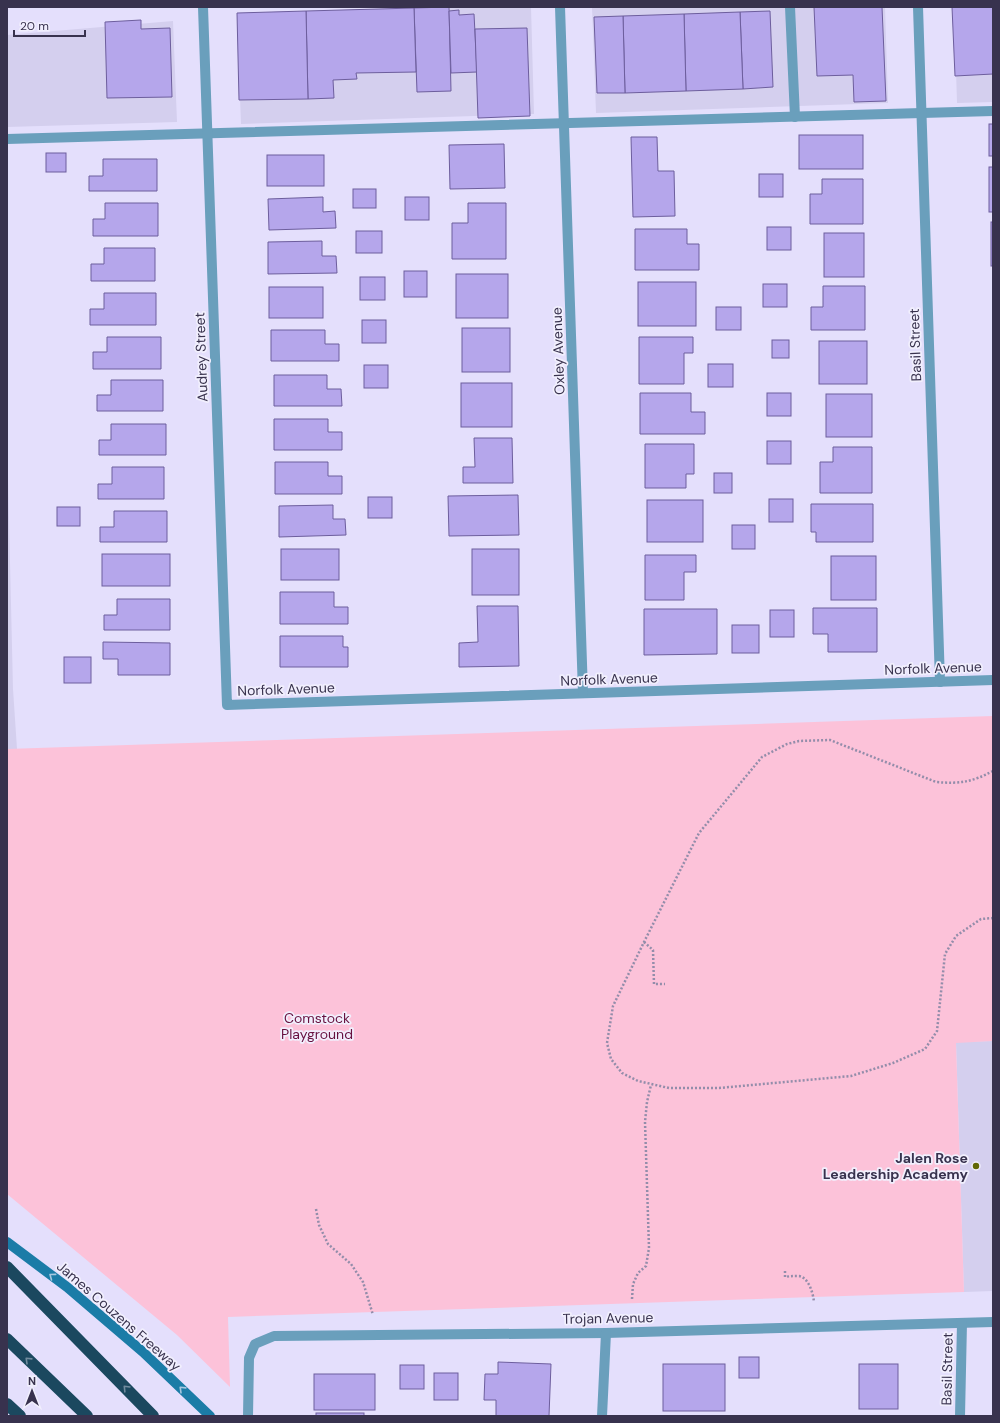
<svg xmlns="http://www.w3.org/2000/svg" width="1000" height="1423" font-family="'DM Sans',sans-serif">
	<style>
		.built { fill: #d4cfee }
		.green { fill: #fcc2d9 }
		.building { fill: #b5a6eb; stroke: #6d5e9d }
		.lines { fill: none; stroke-linecap: round; stroke-linejoin: round }
		.path { stroke: #938daa; stroke-width: 2.5; stroke-dasharray: 2 2; stroke-linecap: butt }
		.service { stroke: #6a9fbc; stroke-width: 10 }
		.minor { stroke: #6a9fbc; stroke-width: 10 }
		.secondary { stroke: #1b7ca7; stroke-width: 10 }
		.motorway { stroke: #1b485f; stroke-width: 12 }
		.oneway { stroke: #a6c7df }
		.oneway2 { stroke: #718b9e }
		.poi-dot { fill: #616705; stroke: #f1effd; stroke-width: 1.5 }
		.labels { text-anchor: middle; dominant-baseline: central; stroke-width: 3.5; stroke-linejoin: round; paint-order: stroke }
		.street-label { font-size: 14px; fill: #38324e; stroke: #f1effd }
		.park-label { font-size: 14px; fill: #67103f; stroke: #f1effd }
		.poi-label { font-size: 14px; font-weight: bold; fill: #38324e; stroke: #f1effd; text-anchor: end }
	</style>
	<rect width="100%" height="100%" fill="#e4dffc"/>
	<g class="built">
		<path d="M470 7H531L534 114 241 124 237 15Z"/>
		<path d="M592 7H885L888 103 596 113Z"/>
		<path d="M954 7H993V102L957 103Z"/>
		<path d="M173 21 177 122 7 127V35Z"/>
		<path d="M7 434 13 689 17 749H7Z"/>
		<path d="M993 1041V1291L964 1292 956 1042Z"/>
	</g>
	<path class="green" d="M993 716V1041L956 1043 964 1292 228 1317 230 1387 177 1335 7 1194V749Z"/>
	<g class="building">
		<path d="M449 7 451 91 417 92 414 8Z"/>
		<path d="M814 7H882L886 101 854 102 853 75 817 76Z"/>
		<path d="M952 7H993V74L955 76Z"/>
		<path d="M414 8 416 72 356 73 357 79 333 80 334 98 308 99 306 11Z"/>
		<path d="M459 10V15L474 14 477 72 451 73 449 11Z"/>
		<path d="M306 11 308 99 239 100 237 13Z"/>
		<path d="M770 11 773 87 743 89 740 12Z"/>
		<path d="M740 12 743 89 686 91 684 14Z"/>
		<path d="M684 14 686 91 625 93 623 16Z"/>
		<path d="M623 16 625 93H597L594 17Z"/>
		<path d="M141 20V29L170 28 172 97 107 98 105 22Z"/>
		<path d="M527 28 530 116 478 118 475 29Z"/>
		<rect x="989" y="124" width="4" height="32"/>
		<rect x="799" y="135" width="64" height="34"/>
		<path d="M631 137H657L658 171H674L675 216 633 217Z"/>
		<path d="M504 144 505 188 450 189 449 145Z"/>
		<rect x="46" y="153" width="20" height="19"/>
		<rect x="267" y="155" width="57" height="31"/>
		<path d="M103 159H157V191H89V176H103Z"/>
		<rect x="989" y="167" width="4" height="45"/>
		<rect x="759" y="174" width="24" height="23"/>
		<path d="M822 179H863V224H810V194H822Z"/>
		<rect x="353" y="189" width="23" height="19"/>
		<path d="M323 197V212L335 211 336 228 269 230 268 199Z"/>
		<rect x="405" y="197" width="24" height="23"/>
		<path d="M105 203H158V236H93V219H105Z"/>
		<path d="M468 203H506V259H452V223H468Z"/>
		<rect x="991" y="222" width="2" height="44"/>
		<rect x="767" y="227" width="24" height="23"/>
		<path d="M635 229H687V244H699V270H635Z"/>
		<rect x="356" y="231" width="26" height="22"/>
		<rect x="824" y="233" width="40" height="44"/>
		<path d="M322 241V256H336L337 273 268 274V242Z"/>
		<path d="M104 248H155V281H91V264H104Z"/>
		<rect x="404" y="271" width="23" height="26"/>
		<rect x="456" y="274" width="52" height="44"/>
		<rect x="360" y="277" width="25" height="23"/>
		<rect x="638" y="282" width="58" height="44"/>
		<rect x="763" y="284" width="24" height="23"/>
		<path d="M823 286H865V330H811V307H823Z"/>
		<rect x="269" y="287" width="54" height="31"/>
		<path d="M104 293H156V325H90V309H104Z"/>
		<rect x="716" y="307" width="25" height="23"/>
		<rect x="362" y="320" width="24" height="23"/>
		<rect x="462" y="328" width="48" height="44"/>
		<path d="M271 330H325V344H339V361H271Z"/>
		<path d="M107 337H161V369H93V352H107Z"/>
		<path d="M639 337H693V353H684V384H639Z"/>
		<rect x="772" y="340" width="17" height="18"/>
		<rect x="819" y="341" width="48" height="43"/>
		<rect x="708" y="364" width="25" height="23"/>
		<rect x="364" y="365" width="24" height="23"/>
		<path d="M274 375H327V389H341L342 406H274Z"/>
		<path d="M111 380H163V411H97V395H111Z"/>
		<rect x="461" y="383" width="51" height="44"/>
		<path d="M640 393H691V412H705V434H640Z"/>
		<rect x="767" y="393" width="24" height="23"/>
		<rect x="826" y="394" width="46" height="43"/>
		<path d="M274 419H328V432H342V450H274Z"/>
		<path d="M111 424H166V455H99V440H111Z"/>
		<path d="M474 438H512L513 483H463V467H475Z"/>
		<rect x="767" y="441" width="24" height="23"/>
		<path d="M645 444H694V474H686V488H645Z"/>
		<path d="M833 447H872V493H820V462H833Z"/>
		<path d="M275 462H328V476H342V494H275Z"/>
		<path d="M112 467H164V499H98V484H112Z"/>
		<rect x="714" y="473" width="18" height="20"/>
		<path d="M518 495 519 535 449 536 448 496Z"/>
		<rect x="368" y="497" width="24" height="21"/>
		<rect x="769" y="499" width="24" height="23"/>
		<rect x="647" y="500" width="56" height="42"/>
		<path d="M811 504H873V542H816V532H811Z"/>
		<path d="M333 505V519H345L346 535 279 537V506Z"/>
		<rect x="57" y="507" width="23" height="19"/>
		<path d="M114 511H167V542H100V527H114Z"/>
		<rect x="732" y="525" width="23" height="24"/>
		<rect x="281" y="549" width="58" height="31"/>
		<rect x="472" y="549" width="47" height="46"/>
		<rect x="102" y="554" width="68" height="32"/>
		<path d="M645 555H696V572H684V600H645Z"/>
		<rect x="831" y="556" width="45" height="44"/>
		<path d="M280 592H334V607H348V624H280Z"/>
		<path d="M117 599H170V630H104V615H117Z"/>
		<path d="M477 606H518L519 666 459 667V643L478 642Z"/>
		<path d="M813 608H877V652H828V634H813Z"/>
		<path d="M644 609H717V654L644 655Z"/>
		<rect x="770" y="610" width="24" height="27"/>
		<rect x="732" y="625" width="27" height="28"/>
		<path d="M280 636H343V647H348V667H280Z"/>
		<path d="M103 642 170 643V675H118V659H103Z"/>
		<rect x="64" y="657" width="27" height="26"/>
		<rect x="739" y="1357" width="20" height="21"/>
		<path d="M498 1362 551 1364 549 1416H496V1400H484L485 1374H498Z"/>
		<rect x="663" y="1364" width="62" height="47"/>
		<rect x="859" y="1364" width="39" height="45"/>
		<rect x="400" y="1365" width="24" height="24"/>
		<rect x="434" y="1373" width="24" height="27"/>
		<rect x="314" y="1374" width="61" height="36"/>
		<rect x="316" y="1413" width="48" height="3"/>
	</g>
	<g class="lines">
		<g class="path">
			<path d="M993 771C972 782 960 784 936 782L830 740 799 741 787 744 762 757 699 833 644 942 613 1006 607 1043 611 1059 622 1073 638 1081 669 1088H719L851 1076 893 1063 925 1049 937 1031 945 954 956 936 981 919 993 918"/>
			<path d="M644 942 653 950 654 984H665"/>
			<path d="M316 1209 319 1225 328 1244 351 1264 363 1282 373 1315"/>
			<path d="M785 1271V1277C790 1276 794 1276 799 1276 809 1278 813 1293 814 1302"/>
			<path d="M632 1299 633 1284 638 1273 646 1266 649 1248 645 1122 647 1102 651 1085"/>
		</g>
		<g class="service">
			<path d="M790 7 795 117"/>
			<path d="M7 139 993 111"/>
		</g>
		<g class="minor">
			<path d="M203 7 227 705 993 680"/>
			<path d="M560 7 583 693"/>
			<path d="M918 7 940 682"/>
			<path d="M248 1416 249 1358 255 1344 274 1336 606 1333 993 1322"/>
			<path d="M602 1416 606 1333"/>
			<path d="M960 1416 962 1323"/>
		</g>
		<path class="secondary" d="M7 1242 67 1287 143 1352 210 1416"/>
		<g class="motorway">
			<path d="M7 1267 153 1416"/>
			<path d="M7 1339 87 1416"/>
			<path d="M7 1404 20 1416"/>
		</g>
	</g>
	<defs><path id="oneway-chevron" d="M-2-3.5L2.5 0L-2 3.5" fill="none" stroke-width="1.6" stroke-linecap="round" stroke-linejoin="round"/></defs>
	<g class="oneway">
		<use href="#oneway-chevron" transform="translate(52 1276) rotate(-143)"/>
		<use href="#oneway-chevron" transform="translate(182 1389) rotate(-136)"/>
	</g>
	<g class="oneway2">
		<use href="#oneway-chevron" transform="translate(28 1360) rotate(-136)"/>
		<use href="#oneway-chevron" transform="translate(126 1388) rotate(-134)"/>
	</g>
	<circle class="poi-dot" cx="976" cy="1166" r="4"/>
	<g class="labels">
		<g class="street-label">
			<text transform="translate(915 345) rotate(-92)">Basil Street</text>
			<text transform="translate(558 351) rotate(-92)">Oxley Avenue</text>
			<text transform="translate(201 357) rotate(-92)">Audrey Street</text>
			<text transform="translate(933 668) rotate(-2)">Norfolk Avenue</text>
			<text transform="translate(609 679) rotate(-2)">Norfolk Avenue</text>
			<text transform="translate(286 689) rotate(-2)">Norfolk Avenue</text>
			<text transform="translate(119 1316) rotate(41)">James Couzens Freeway</text>
			<text transform="translate(608 1318) rotate(-1)">Trojan Avenue</text>
			<text transform="translate(947 1369) rotate(-89)">Basil Street</text>
		</g>
		<g class="park-label">
			<text x="317" y="1018">Comstock<tspan x="317" dy="16">Playground</tspan></text>
		</g>
		<g class="poi-label">
			<text x="968" y="1158">Jalen Rose<tspan x="968" dy="16">Leadership Academy</tspan></text>
		</g>
	</g>
	<rect width="1000" height="1423" fill="none" stroke="#38324e" stroke-width="16"/>
	<g transform="translate(32 1391)" stroke="#f1effd" stroke-width="3" paint-order="stroke">
	<path d="M0-3L7 15L0 10L-7 15Z" fill="#38324e"/>
	<text y="-6" font-size="11" font-weight="bold" text-anchor="middle" fill="#38324e">N</text>
	</g>
	<path d="M14 30v6h71v-6" fill="none" stroke="#38324e" stroke-width="2"/>
	<text x="20" y="30" font-size="12" fill="#38324e" stroke="#f1effd" stroke-width="3" paint-order="stroke">20 m</text>
</svg>
